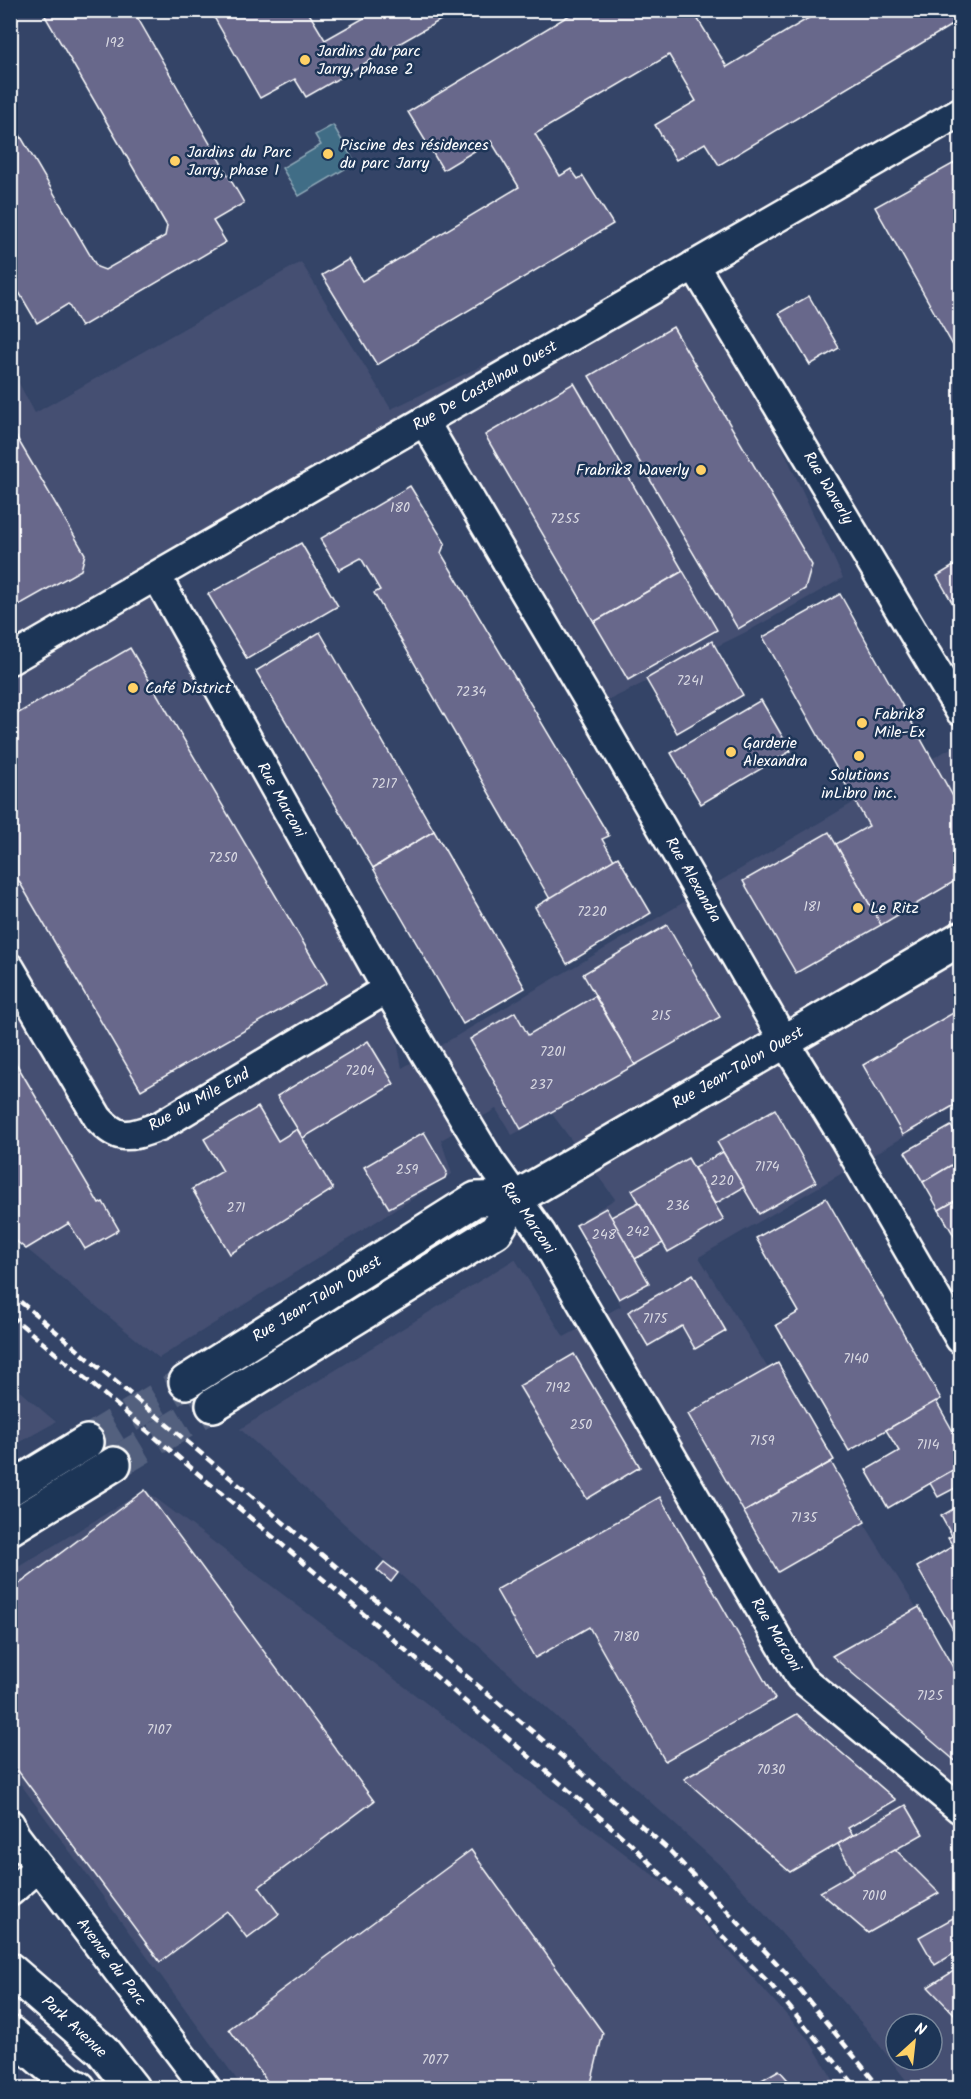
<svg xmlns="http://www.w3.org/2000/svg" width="971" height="2099" font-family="Kalam,sans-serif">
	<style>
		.built { fill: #444f72; fill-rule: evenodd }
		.water { fill: #416d86; stroke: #8da7b6; stroke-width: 1.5 }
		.building { fill: #68688b; stroke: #fff; stroke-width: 1.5 }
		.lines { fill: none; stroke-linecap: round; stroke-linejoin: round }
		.secondary-tunnel { stroke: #52607e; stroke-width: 33; stroke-dasharray: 33 16; stroke-linecap: butt }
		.minor-casing { stroke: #fff; stroke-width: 33 }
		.secondary-casing { stroke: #fff; stroke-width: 38 }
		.minor { stroke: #1d3557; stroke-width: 28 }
		.secondary { stroke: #1d3557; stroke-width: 33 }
		.rail { stroke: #fff; stroke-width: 4.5; stroke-dasharray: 9 4.5; stroke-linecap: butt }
		.poi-dot { fill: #ffd166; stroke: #1d3557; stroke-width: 2 }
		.labels { text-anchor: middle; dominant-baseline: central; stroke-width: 5; stroke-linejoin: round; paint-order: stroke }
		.number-label { font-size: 14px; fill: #d9d9e2 }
		.poi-label { font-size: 16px; fill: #fff; stroke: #1d3557; text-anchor: start }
		.street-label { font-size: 16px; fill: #fff; stroke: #1d3557 }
	</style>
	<rect width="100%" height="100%" fill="#344467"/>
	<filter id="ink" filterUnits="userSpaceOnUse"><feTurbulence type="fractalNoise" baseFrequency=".0167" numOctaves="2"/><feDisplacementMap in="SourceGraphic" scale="12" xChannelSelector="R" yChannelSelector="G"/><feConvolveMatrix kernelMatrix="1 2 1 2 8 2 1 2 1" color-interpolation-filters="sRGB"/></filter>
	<g filter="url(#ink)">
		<g class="built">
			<path d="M301 262 391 409 694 265 708 288 843 578 750 630 593 708 423 422 157 577 387 989 402 1068 851 804 960 743V1104L699 1257 960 1678V2088H912L867 2029 724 1869 240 1429 515 1259 564 1337 621 1306 578 1222 615 1199 552 1114 512 1135 496 1109 441 1140 452 1174 159 1358 11 1236 10 367 35 413ZM896 2024H932V2060H896Z"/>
			<path d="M10 1383 56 1422 11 1447H10Z"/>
			<path d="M145 1490 678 1894 810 2041 838 2088H243L11 1771 10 1572Z"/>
		</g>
		<path class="water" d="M333 125 355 163 299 196 282 168 321 145 315 135Z"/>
		<g class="building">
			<path d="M54 10H133L244 203 213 221 226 242 81 327 68 304 37 323 10 277V118L97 267 105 270 165 236 167 226 45 16Z"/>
			<path d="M210 10H307L325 40 378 10H451L453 13 306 97 295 79 260 98Z"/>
			<path d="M578 10H698L694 13 727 67 822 10H960V20L719 165 705 143 676 160 655 125 696 101 669 55 535 134 560 176 571 169 578 179 583 176 613 224 377 365 322 275 349 259 362 281 519 187 491 141 443 170 408 112Z"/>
			<path d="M958 161 960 166V358L875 207Z"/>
			<path d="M809 296 839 348 810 365 779 313Z"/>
			<path d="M673 327 812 565 805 589 738 629 589 376Z"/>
			<path d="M574 383 683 571 594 622 485 435Z"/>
			<path d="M10 426 85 554 81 570 10 610Z"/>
			<path d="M410 486 445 543 441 553 609 836 602 839 614 860 550 899 374 593 380 590 361 558 339 570 320 539Z"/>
			<path d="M301 543 338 606 247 659 208 594Z"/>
			<path d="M960 562V616L937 576Z"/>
			<path d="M683 571 717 630 628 680 594 622Z"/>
			<path d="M840 594 960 809V878L881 925 836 844 869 826 763 637Z"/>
			<path d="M320 632 434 831 373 868 256 671Z"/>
			<path d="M712 641 743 695 677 733 646 679Z"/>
			<path d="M130 648 327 983 141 1090 10 866V718Z"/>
			<path d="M761 700 791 751 701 804 671 753Z"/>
			<path d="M434 831 525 988 463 1024 373 868Z"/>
			<path d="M829 832 881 925 796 973 743 881Z"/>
			<path d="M618 857 651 913 567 964 535 907Z"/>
			<path d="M667 925 720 1017 635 1065 583 974Z"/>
			<path d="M595 996 635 1065 521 1129 470 1039 515 1012 528 1035Z"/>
			<path d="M960 1009V1102L903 1135 863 1065Z"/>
			<path d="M368 1041 394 1084 303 1138 277 1096Z"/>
			<path d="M10 1053 99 1204 103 1202 119 1230 85 1249 69 1223 26 1249 10 1236Z"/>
			<path d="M258 1107 278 1141 297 1129 333 1189 230 1254 192 1189 223 1171 204 1139Z"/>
			<path d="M775 1109 816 1182 759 1214 717 1142Z"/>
			<path d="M951 1126 960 1142V1160L923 1182 905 1152Z"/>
			<path d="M424 1132 447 1172 445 1178 389 1208 364 1167Z"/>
			<path d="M723 1152 744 1187 715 1204 694 1168Z"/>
			<path d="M688 1158 724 1220 668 1252 632 1190Z"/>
			<path d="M960 1160V1198L939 1210 923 1182Z"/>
			<path d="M826 1198 941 1399 849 1451 776 1325 799 1312 756 1238Z"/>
			<path d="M960 1198V1236L956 1239 939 1210Z"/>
			<path d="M639 1202 663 1243 635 1259 611 1217Z"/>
			<path d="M606 1208 649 1283 619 1299 576 1225Z"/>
			<path d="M693 1274 726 1331 695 1349 682 1326 648 1346 628 1312Z"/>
			<path d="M574 1354 640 1467 587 1499 519 1386Z"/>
			<path d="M778 1363 834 1460 744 1512 688 1414Z"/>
			<path d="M936 1401 960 1444V1466L888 1508 866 1470 899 1451 886 1430Z"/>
			<path d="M831 1462 865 1522 778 1572 744 1512Z"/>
			<path d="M960 1466V1498L955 1488 938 1497 930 1483Z"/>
			<path d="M145 1490 374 1801 259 1887 279 1914 247 1938 227 1911 160 1962 10 1760V1591Z"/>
			<path d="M660 1497 775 1699 665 1761 589 1627 535 1658 496 1590Z"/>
			<path d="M960 1505V1542L953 1546 948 1538 952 1536 941 1516Z"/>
			<path d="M960 1542V1642L917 1567Z"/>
			<path d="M384 1562 398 1573 391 1582 377 1570Z"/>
			<path d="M919 1607 960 1680V1765L832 1656Z"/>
			<path d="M797 1714 896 1800 848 1828 853 1835 790 1872 684 1779Z"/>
			<path d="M906 1805 923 1834 854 1873 838 1844Z"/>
			<path d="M895 1849 939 1893 868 1933 820 1892Z"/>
			<path d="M471 1850 603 2033 590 2088H272L229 2029Z"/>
			<path d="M960 1911V1950L935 1965 919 1937 955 1917 954 1915Z"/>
			<path d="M960 1967V2020L928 1987Z"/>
			<path d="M779 2070 795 2088H748Z"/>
		</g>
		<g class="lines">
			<g class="secondary-tunnel">
				<path d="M87 1442 186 1382"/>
				<path d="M114 1464 213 1405"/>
			</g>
			<g class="minor-casing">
				<g id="minor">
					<path d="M694 265 960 711"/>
					<path d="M424 421 593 708 784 1041 844 1138 960 1339"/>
					<path d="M157 577 387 989 489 1160 541 1233 800 1677 960 1809"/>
					<path d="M10 660 960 112"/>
					<path d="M10 968 98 1118C120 1143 131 1136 160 1126L387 989"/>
					<path d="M10 1824 15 1835 206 2088"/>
					<path d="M10 1892 39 1867"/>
				</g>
			</g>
			<g class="secondary-casing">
				<g id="secondary">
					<path d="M186 1382 476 1199 516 1198 960 939"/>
					<path d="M213 1405 496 1231 516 1198"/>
					<path d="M10 1489 87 1442"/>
					<path d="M10 1528 114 1464"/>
					<path d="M10 1970 102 2050 132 2088"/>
					<path d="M10 2033 69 2083 79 2088"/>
				</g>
			</g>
			<use href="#minor" class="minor"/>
			<use href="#secondary" class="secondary"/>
			<g class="rail">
				<path d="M10 1293 576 1768 670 1851 786 1973 880 2088"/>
				<path d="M10 1315 324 1580 632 1845 771 1985 857 2088"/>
			</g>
		</g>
	</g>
	<g class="poi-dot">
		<circle cx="305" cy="60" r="6"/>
		<circle cx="328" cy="154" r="6"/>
		<circle cx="175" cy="161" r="6"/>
		<circle cx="701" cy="470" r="6"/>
		<circle cx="133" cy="688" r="6"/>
		<circle cx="862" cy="723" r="6"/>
		<circle cx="731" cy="752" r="6"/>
		<circle cx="859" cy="756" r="6"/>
		<circle cx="858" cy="908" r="6"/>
	</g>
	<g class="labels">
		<g class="number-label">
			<text x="115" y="43">192</text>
			<text x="400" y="508">180</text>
			<text x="565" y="519">7255</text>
			<text x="690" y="681">7241</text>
			<text x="471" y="692">7234</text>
			<text x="384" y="784">7217</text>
			<text x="223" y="858">7250</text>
			<text x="812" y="907">181</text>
			<text x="592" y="912">7220</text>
			<text x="661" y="1016">215</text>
			<text x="553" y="1052">7201</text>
			<text x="360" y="1071">7204</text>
			<text x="541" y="1085">237</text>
			<text x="767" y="1167">7174</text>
			<text x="407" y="1170">259</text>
			<text x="722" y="1181">220</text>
			<text x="678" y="1206">236</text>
			<text x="236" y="1208">271</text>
			<text x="638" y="1232">242</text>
			<text x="604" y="1235">248</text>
			<text x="655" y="1319">7175</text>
			<text x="856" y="1359">7140</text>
			<text x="558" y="1388">7192</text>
			<text x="581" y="1425">250</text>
			<text x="762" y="1441">7159</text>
			<text x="928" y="1445">7114</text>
			<text x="804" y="1518">7135</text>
			<text x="626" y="1637">7180</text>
			<text x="930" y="1696">7125</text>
			<text x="159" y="1730">7107</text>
			<text x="771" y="1770">7030</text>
			<text x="874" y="1896">7010</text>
			<text x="435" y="2060">7077</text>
		</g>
		<g class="poi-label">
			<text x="317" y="51">Jardins du parc<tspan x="317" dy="18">Jarry, phase 2</tspan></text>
			<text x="340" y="145">Piscine des résidences<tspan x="340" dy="18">du parc Jarry</tspan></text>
			<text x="187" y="152">Jardins du Parc<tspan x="187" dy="18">Jarry, phase 1</tspan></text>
			<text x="689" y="470" text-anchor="end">Frabrik8 Waverly</text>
			<text x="145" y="688">Café District</text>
			<text x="874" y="714">Fabrik8<tspan x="874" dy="18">Mile-Ex</tspan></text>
			<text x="743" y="743">Garderie<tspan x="743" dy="18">Alexandra</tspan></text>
			<text x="859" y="775" text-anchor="middle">Solutions<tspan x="859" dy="18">inLibro inc.</tspan></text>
			<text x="870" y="908">Le Ritz</text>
		</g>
		<g class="street-label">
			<text transform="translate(485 386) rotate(-30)">Rue De Castelnau Ouest</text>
			<text transform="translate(828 488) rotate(59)">Rue Waverly</text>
			<text transform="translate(281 800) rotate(61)">Rue Marconi</text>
			<text transform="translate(693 880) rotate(60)">Rue Alexandra</text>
			<text transform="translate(738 1068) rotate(-30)">Rue Jean-Talon Ouest</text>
			<text transform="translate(199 1100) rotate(-29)">Rue du Mile End</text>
			<text transform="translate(528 1218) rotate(56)">Rue Marconi</text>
			<text transform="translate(317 1299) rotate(-32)">Rue Jean-Talon Ouest</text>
			<text transform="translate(776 1635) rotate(59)">Rue Marconi</text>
			<text transform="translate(111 1962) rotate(53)">Avenue du Parc</text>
			<text transform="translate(74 2027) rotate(43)">Park Avenue</text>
		</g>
	</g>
	<rect width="971" height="2099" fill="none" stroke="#1d3557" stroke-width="36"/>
	<rect x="18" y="18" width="935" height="2063" fill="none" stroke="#fff" stroke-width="2" filter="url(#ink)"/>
	<g transform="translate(914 2042) rotate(27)"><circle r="28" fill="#1d3557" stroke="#77869a" stroke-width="1.5"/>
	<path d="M0-4.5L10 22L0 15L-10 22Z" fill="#ffd166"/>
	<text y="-9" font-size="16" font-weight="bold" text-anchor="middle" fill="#ffffff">N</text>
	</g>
</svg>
